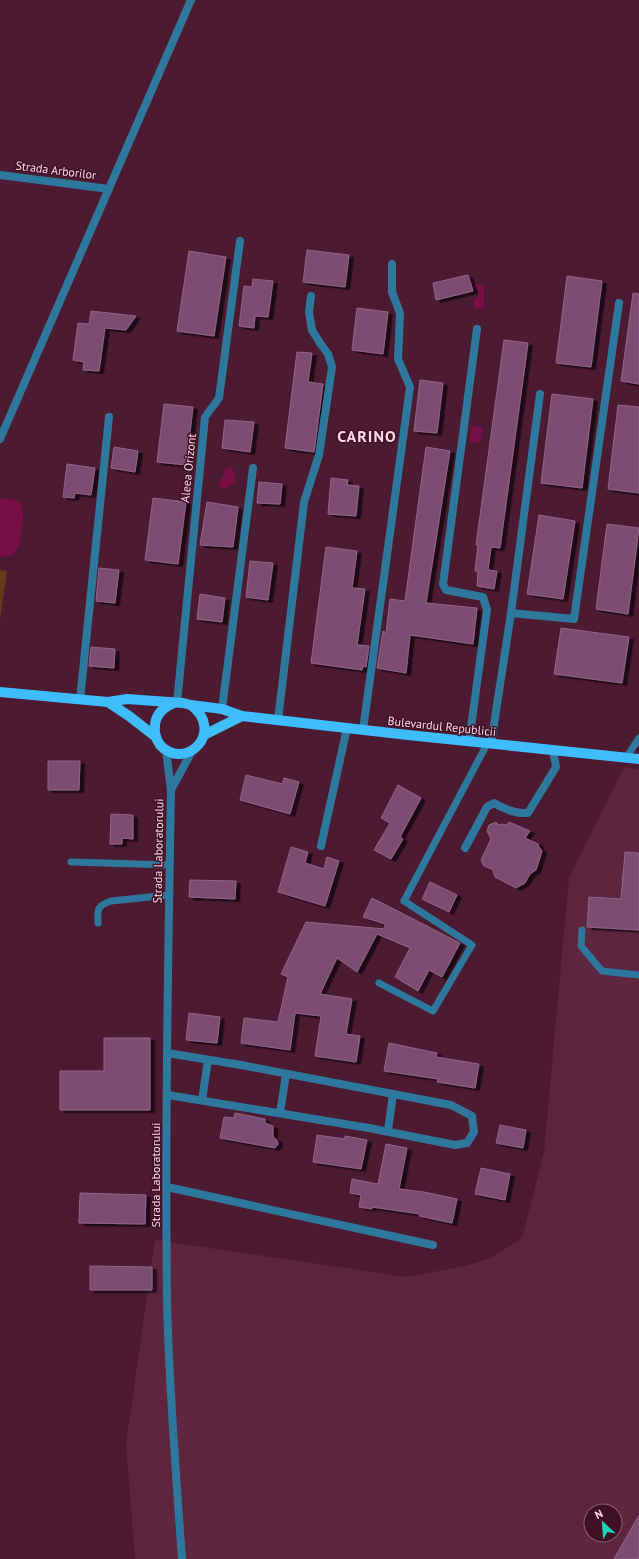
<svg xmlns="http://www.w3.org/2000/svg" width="639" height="1559" font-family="'PT Sans',sans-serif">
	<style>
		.built { fill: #5d253e; fill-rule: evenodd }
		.green { fill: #663b1b }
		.water { fill: #780f47 }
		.building { fill: #7b4e71; stroke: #936489; filter: url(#shadow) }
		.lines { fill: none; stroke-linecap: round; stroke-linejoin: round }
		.service { stroke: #2f789d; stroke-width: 7 }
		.minor { stroke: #2f789d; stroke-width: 8 }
		.tertiary { stroke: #2f789d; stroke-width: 8 }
		.primary { stroke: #3fbdfb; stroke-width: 10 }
		.labels { text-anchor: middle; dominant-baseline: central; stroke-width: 3; stroke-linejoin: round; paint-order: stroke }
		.street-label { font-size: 12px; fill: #fbdae5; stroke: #401027 }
		.district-label { font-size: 16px; font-weight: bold; letter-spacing: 1px; fill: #fbdae5; stroke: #401027 }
	</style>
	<defs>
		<filter id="shadow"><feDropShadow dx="4.5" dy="2.5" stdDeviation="0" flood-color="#0009"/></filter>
	</defs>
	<rect width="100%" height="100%" fill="#4c1a31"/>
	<path class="built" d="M624 767 639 769V1559H135L126 1444 155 1240 407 1277 460 1267 489 1259 522 1238 544 1152 569 877ZM591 1511H615V1535H591Z"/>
	<path class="green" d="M0 570 7 571 0 620Z"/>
	<g class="water">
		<path d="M474 283 484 286V309L474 308V299L479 296Z"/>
		<path d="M472 426 483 428 480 443 469 442Z"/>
		<path d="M231 467C239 477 236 485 223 489L219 485 221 478 224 476 223 471Z"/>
		<path d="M3 498C26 498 24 512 22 529 20 540 21 546 13 555L1 557H0V500Z"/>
	</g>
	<g class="building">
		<path d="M307 250 349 255 345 287 303 282Z"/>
		<path d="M189 251 226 257 214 336 177 331Z"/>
		<path d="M468 275 473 291 436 300 433 283Z"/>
		<path d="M567 276 602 281 591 367 556 363Z"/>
		<path d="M253 279 273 281 268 317 255 316 254 328 239 326 244 286 252 287Z"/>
		<path d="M633 293 639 294V384L621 381Z"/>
		<path d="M357 308 388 312 383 354 352 350Z"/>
		<path d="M91 311 136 316 126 330 105 328 99 371 83 370 84 362 73 360 78 323 89 324Z"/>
		<path d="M504 340 528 343 500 548 491 547 488 570 497 571 494 589 477 586 478 571H475L478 545H476Z"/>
		<path d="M297 352 312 353 308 382 323 384 314 452 285 448Z"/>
		<path d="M420 380 443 383 437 433 414 431Z"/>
		<path d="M552 394 593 399 582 488 541 483Z"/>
		<path d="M164 404 193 407 186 465 157 462Z"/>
		<path d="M618 405 639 407V493L608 489Z"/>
		<path d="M225 420 254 422 250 452 222 448Z"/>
		<path d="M114 447 138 451 135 472 111 468Z"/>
		<path d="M426 447 450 451 426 603 477 608 473 644 410 635 406 673 377 668 383 631 386 633 390 599 405 601Z"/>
		<path d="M67 464 95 468 91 495 75 493 74 498 63 497Z"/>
		<path d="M331 478 348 480 347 485 359 486 356 516 328 514Z"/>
		<path d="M259 482 282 484 280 504 257 503Z"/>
		<path d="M153 498 186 502 178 564 145 560Z"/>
		<path d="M207 502 238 507 233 547 200 545Z"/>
		<path d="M539 515 575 521 563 599 527 594Z"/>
		<path d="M607 524 639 528 628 614 596 609Z"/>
		<path d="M326 547 357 551 352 588 365 589 357 645 369 646 366 667 363 666 362 670 311 663Z"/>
		<path d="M250 561 273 563 268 600 246 597Z"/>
		<path d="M99 568 119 570 115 603 96 601Z"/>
		<path d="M200 594 225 598 222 622 197 619Z"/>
		<path d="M561 628 629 637 622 683 554 674Z"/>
		<path d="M91 647 115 649 114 668 89 666Z"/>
		<path d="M48 761H80L79 790H48Z"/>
		<path d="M246 775 282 784 284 778 299 782 290 814 240 800Z"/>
		<path d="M398 785 421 798 400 837 403 839 391 859 374 850 390 823 381 818Z"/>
		<path d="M111 814 133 815V839L122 838V844H110Z"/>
		<path d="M496 822 499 825 502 824 506 825 509 822 530 831 525 838 538 844 539 847 542 851 536 870 530 874 525 883 516 888 495 877 493 870 484 866 481 860 491 839 487 831 489 825Z"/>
		<path d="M291 847 308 852 305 863 324 869 327 857 339 861 325 906 278 892Z"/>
		<path d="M625 852 639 853V930L587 927 589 897 621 899Z"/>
		<path d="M190 880 236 881 235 899 189 897Z"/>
		<path d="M430 882 457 895 449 912 422 899Z"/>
		<path d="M372 898 460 943 442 977 429 970 418 991 395 977 410 948 377 934 357 972 337 958 320 994 352 999 346 1034 360 1036 356 1062 315 1056 321 1016 295 1013 290 1050 241 1043 244 1018 278 1022 288 977 281 974 306 922 385 929V924L363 917Z"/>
		<path d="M189 1013 220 1017 217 1043 186 1040Z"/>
		<path d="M104 1038H150V1110H60V1071H104Z"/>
		<path d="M389 1043 437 1053 436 1057 479 1064 475 1088 437 1082 438 1079 384 1071Z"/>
		<path d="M235 1113 265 1119V1123L273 1126V1137L277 1140 278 1144 275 1148 220 1138 224 1117 234 1118Z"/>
		<path d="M500 1125 526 1130 523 1148 496 1143Z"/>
		<path d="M317 1135 345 1139V1136L367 1140 361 1169 313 1162Z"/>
		<path d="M386 1144 407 1148 399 1189 424 1192 457 1199 452 1223 419 1216 420 1214 372 1207V1209L359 1207 361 1195 350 1193 352 1179 378 1184Z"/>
		<path d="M481 1168 510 1174 505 1200 475 1194Z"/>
		<path d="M80 1193 146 1195 145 1224 79 1223Z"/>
		<path d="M90 1266 152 1267V1290H90Z"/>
		<path d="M639 1515V1559H614Z"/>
	</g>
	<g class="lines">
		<g class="service">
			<path d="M626 758 639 738"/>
			<path d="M71 862 170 865"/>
			<path d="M98 923C97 909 97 906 111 901L169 895"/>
			<path d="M582 930 581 946 602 971 639 975"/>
			<path d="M379 983 433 1011 472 945 404 901 487 744"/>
		</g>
		<g class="minor">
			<path d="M0 175 109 189"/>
			<path d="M0 439 191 0"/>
			<path d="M511 613 540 394"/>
			<path d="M80 700 109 417"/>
			<path d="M177 703 205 417 219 398 240 241"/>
			<path d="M222 709 253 468"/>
			<path d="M278 720 304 502 319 455 332 367 328 354 320 343 312 330 309 312 311 296"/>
			<path d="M363 730 410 387 398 359 400 313 392 292V264"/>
			<path d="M469 742 487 610 483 597 446 590 443 584 477 329"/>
			<path d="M491 744 511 613 574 619 619 303"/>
			<path d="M321 846 347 728"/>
			<path d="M465 848 487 807 494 803C505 809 515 814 528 813L556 767 553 750"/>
			<path d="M167 1053 241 1065 451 1105 472 1116 474 1132 467 1143 455 1145 369 1128 168 1095"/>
			<path d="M202 1100 208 1060"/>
			<path d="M280 1113 286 1074"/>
			<path d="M388 1131 393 1094"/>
			<path d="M167 1187 433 1245"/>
		</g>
		<g class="tertiary">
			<path d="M166 750 171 790C168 960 165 1131 167 1301 169 1387 176 1473 182 1559"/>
			<path d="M171 790 192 751"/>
		</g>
		<g class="primary">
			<path d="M0 692 108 702 127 699 183 703 191 705 222 709 242 716 408 735 639 759"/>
			<path d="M108 702 129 716 156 737"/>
			<path d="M174 703C164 707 156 713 155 725 154 732 156 739 160 745 185 772 226 732 191 705"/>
			<path d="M204 735 242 716"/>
		</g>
	</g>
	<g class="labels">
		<g class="street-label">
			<text transform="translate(56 170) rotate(7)">Strada Arborilor</text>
			<text transform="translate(188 468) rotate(-84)">Aleea Orizont</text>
			<text transform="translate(442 726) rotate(6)">Bulevardul Republicii</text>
			<text transform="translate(158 851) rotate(-89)">Strada Laboratorului</text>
			<text transform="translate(155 1175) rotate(-90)">Strada Laboratorului</text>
		</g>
		<g class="district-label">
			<text x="367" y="436">CARINO</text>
		</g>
	</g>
	<g transform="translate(603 1523) rotate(334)"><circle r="19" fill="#401027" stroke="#8b6173"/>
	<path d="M0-3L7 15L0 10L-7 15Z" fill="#1ad5b2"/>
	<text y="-6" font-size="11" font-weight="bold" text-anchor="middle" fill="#fbdae5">N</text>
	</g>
</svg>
